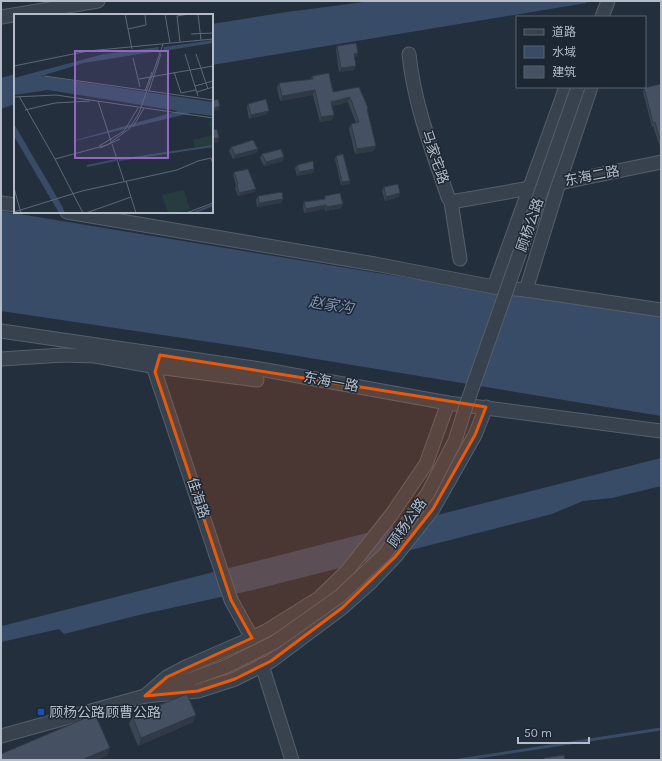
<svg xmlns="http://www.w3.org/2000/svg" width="662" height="761" font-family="Karla,'Noto Sans SC',sans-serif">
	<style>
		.water { fill: #394c67 }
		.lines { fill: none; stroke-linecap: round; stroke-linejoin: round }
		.stream { stroke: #394c67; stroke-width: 3 }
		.minor-casing { stroke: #565f6c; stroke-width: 15 }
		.minor { stroke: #38414e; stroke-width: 13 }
		.minor-bridge-casing { stroke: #565f6c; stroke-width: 15; stroke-linecap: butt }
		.minor-bridge { stroke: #38414e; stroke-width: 13 }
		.wall { fill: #3b4654 }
		.shaded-wall { fill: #303945 }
		.building { fill: #455162; stroke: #303945 }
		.marked { fill: #e8590c; fill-opacity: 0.2; stroke: #e8590c; stroke-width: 3; stroke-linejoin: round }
		.transit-dot { fill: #1a4fb4; stroke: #1d2633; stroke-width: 1.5 }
		.labels { text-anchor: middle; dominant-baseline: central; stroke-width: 3; stroke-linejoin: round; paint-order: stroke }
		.street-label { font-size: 14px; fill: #b4bcc9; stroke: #1d2633 }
		.poi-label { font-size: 14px; fill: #b4bcc9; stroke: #1d2633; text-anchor: start }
		.water-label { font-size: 15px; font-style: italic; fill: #7c92b1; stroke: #1d2633 }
		.inset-river { fill: none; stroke: #394c67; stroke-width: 2 }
		.inset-road { fill: none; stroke: #5e6776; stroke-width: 1 }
		.view { fill: #9266c3; fill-opacity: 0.15; stroke: #9266c3; stroke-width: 2 }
		.inset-edge { fill: none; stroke: #b4bcc9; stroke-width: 2 }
	</style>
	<rect width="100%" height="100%" fill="#242f3e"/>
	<g class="water">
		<path d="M372 1H587L586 3 212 65V24L287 12Z"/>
		<path d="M15 74V104L1 109V78Z"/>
		<path d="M1 211 517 296 661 315V416L250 348 1 311Z"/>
		<path d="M661 458V486L612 498 583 501 552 514 253 590 139 615 64 634 59 629 1 642 2 626Z"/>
	</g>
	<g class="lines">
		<path class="stream" d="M459 760 661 729"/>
		<g class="minor-casing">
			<g id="minor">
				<path d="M1 17 98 1"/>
				<path d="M602 17 608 1"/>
				<path d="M409 54C414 104 432 150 448 197L451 202 460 259"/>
				<path d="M451 202 564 182 661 162"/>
				<path d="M1 203 15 205"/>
				<path d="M67 212 375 264 494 287 526 290 661 310"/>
				<path d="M494 287 566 87"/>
				<path d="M526 290 559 183 591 87"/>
				<path d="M1 331 260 369 448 403 661 431"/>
				<path d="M160 355 155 372 231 600 252 638"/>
				<path d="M1 359 63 355 95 356 157 367 257 380"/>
				<path d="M262 665 292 760"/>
				<path d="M145 696 198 691 235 679 271 661 342 608 369 584 395 557 433 509 475 435 486 407"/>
				<path d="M145 696 167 677 188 666 252 638 266 631 319 598 347 571 392 514 426 464 448 403"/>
				<path d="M1 736 145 696 227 666"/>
			</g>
		</g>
		<use href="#minor" class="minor"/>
		<g class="minor-bridge-casing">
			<path id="minor-bridge" d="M227 666 275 642 340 596 385 554 428 493 455 441 467 403 578 87"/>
		</g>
		<use href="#minor-bridge" class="minor-bridge"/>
	</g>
	<g class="wall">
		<path d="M337 46 356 57H354V70L339 72 336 50Z"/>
		<path d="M312 76 333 92 359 87 368 108 367 110 374 151 355 154 349 129 351 124 356 123 348 102 332 106 334 115 332 120 320 122 313 95 280 101 277 88 279 83 311 79Z"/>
		<path d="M661 84V146L660 147 653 126 652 127 643 92 644 88Z"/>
		<path d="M248 104 267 114 249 119 247 108Z"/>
		<path d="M231 147 258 149 256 153 233 159 229 151Z"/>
		<path d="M262 154 283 161 264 166 260 158Z"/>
		<path d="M336 156 350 181 349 184 341 185 335 159Z"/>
		<path d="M297 165 314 169 313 173 297 176 295 168Z"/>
		<path d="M234 172 255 192 238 196 235 188 236 186 233 175Z"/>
		<path d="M384 187 399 197 385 201 382 191Z"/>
		<path d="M258 196 283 199 281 203 257 207 256 200Z"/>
		<path d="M325 196 341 208 325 211V209L304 213 303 206 304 202 324 199Z"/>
		<path d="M132 716 193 722 138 746 129 724Z"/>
	</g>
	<g class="shaded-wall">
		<path d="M358 53 356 57 352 58 354 54Z"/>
		<path d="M356 66 354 70 339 72 341 68Z"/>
		<path d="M315 90 313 95 280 101 282 96Z"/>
		<path d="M350 97 348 102 329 107 331 102Z"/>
		<path d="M220 106 219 110 212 112V109Z"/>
		<path d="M269 111 267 114 249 119 251 115Z"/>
		<path d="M334 115 332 120 320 122 321 117Z"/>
		<path d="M219 138 218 142 212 143V139Z"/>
		<path d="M376 146 374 151 355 154 357 149Z"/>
		<path d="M258 149 256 153 233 159 235 155Z"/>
		<path d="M284 157 283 161 264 166 266 162Z"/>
		<path d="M314 169 313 173 297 176 299 172Z"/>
		<path d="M350 181 349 184 341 185 342 182Z"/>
		<path d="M256 189 255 192 238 196 239 193Z"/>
		<path d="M400 193 399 197 385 201 386 197Z"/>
		<path d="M283 199 281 203 257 207 259 203Z"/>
		<path d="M343 204 341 208 325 211 327 207Z"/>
		<path d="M326 205 325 209 304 213 306 209Z"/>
		<path d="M196 715 193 722 138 746 141 738Z"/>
		<path d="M110 748 107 756 97 760H82Z"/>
	</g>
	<g class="building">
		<path d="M356 43 358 53 354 54 356 66 341 68 337 46Z"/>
		<path d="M329 73 333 92 359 87 368 108 367 109 376 146 357 149 351 124 359 122 350 97 331 102 334 115 321 117 315 90 282 96 279 83 313 79 312 76Z"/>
		<path d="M661 84V143L655 122 653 123 644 88Z"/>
		<path d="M218 99 220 106 212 109V101Z"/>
		<path d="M266 99 269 111 251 115 248 104Z"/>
		<path d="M217 129 219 138 212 139V130Z"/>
		<path d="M253 140 258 149 235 155 231 147Z"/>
		<path d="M281 149 284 157 266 162 262 154Z"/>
		<path d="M343 154 350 181 342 182 336 156Z"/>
		<path d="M313 161 314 169 299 172 297 165Z"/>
		<path d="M248 169 256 189 239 193 237 185 238 184 234 172Z"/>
		<path d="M398 184 400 193 386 197 384 187Z"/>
		<path d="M282 192 283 199 259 203 258 196Z"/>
		<path d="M340 193 343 204 327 207 326 205 306 209 304 202 325 199V196Z"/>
		<path d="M187 694 196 715 141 738 132 716Z"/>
		<path d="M95 714 110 748 82 760H1V754Z"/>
		<path d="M564 755 565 760H544V758Z"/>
	</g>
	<path class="marked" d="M160 355 486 407 475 435 433 509 395 557 342 608 271 661 235 679 198 691 145 696 167 677 252 638 231 600 155 372Z"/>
	<rect class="transit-dot" x="37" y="708" width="8" height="8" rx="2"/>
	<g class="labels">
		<g class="street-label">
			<text transform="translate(435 157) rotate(71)">马家宅路</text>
			<text transform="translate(592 176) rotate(-11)">东海二路</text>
			<text transform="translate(530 225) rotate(-71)">顾杨公路</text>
			<text transform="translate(331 382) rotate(10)">东海一路</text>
			<text transform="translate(198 498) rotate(72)">佳海路</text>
			<text transform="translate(407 523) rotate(-55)">顾杨公路</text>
		</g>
		<g class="poi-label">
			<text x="49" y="712">顾杨公路顾曹公路</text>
		</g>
		<g class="water-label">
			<text transform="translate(331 305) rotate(9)">赵家沟</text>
		</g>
	</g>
	<g transform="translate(14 14)">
		<rect width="199" height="199" fill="#242f3e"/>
		<path d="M199 106V131L181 135 179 126 198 121 195 107ZM170 176 176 196 154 199 148 181Z" fill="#263c3f"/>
		<path d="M199 26V29L149 37 150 33ZM145 33 144 37 70 49 27 62 199 88V102L177 99 61 127H58L164 97 34 76 0 81V64L90 40ZM0 110 48 192 51 199H45L0 122Z" fill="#394c67"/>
		<path class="inset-river" d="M105 146 199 132M73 152 102 146M179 199 199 191"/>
		<path class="inset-road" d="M111 0 118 35M151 0 156 29M184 0 187 26M114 15 132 11 131 0M177 20 199 19M166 28 163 2 175 0M171 40 184 82M182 40 194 75M119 44 126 73M0 52 74 37 199 25M160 58 167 79 182 76M30 62 199 86M125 65 199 52M181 72 199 67M131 77 138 58M135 77 147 40M183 78 199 73M5 82 41 145 69 199M0 83 42 81 199 104M84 87 97 127M11 96 41 89 76 87M119 113 130 94M98 130 110 167M85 132 110 117 124 94M86 134 106 125M41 145 93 131 115 115 125 99 149 30M112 167 122 199M0 174 7 199M0 198 68 177 163 156 184 147 197 144 199 150M72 199 117 183M172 199 199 189"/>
		<path class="view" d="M61 37H154V144H61Z"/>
		<rect width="199" height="199" class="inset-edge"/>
	</g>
	<rect width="662" height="761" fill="none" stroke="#b4bcc9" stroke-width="4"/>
	<rect x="516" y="16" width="130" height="72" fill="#1d2633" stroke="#59626f"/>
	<rect x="524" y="29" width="20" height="6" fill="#38414e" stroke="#59626f"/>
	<text x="552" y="36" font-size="12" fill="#b4bcc9">道路</text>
	<rect x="524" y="46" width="20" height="12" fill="#394c67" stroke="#59626f"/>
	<text x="552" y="56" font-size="12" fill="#b4bcc9">水域</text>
	<rect x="524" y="66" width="20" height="12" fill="#455162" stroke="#59626f"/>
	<text x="552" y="76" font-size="12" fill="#b4bcc9">建筑</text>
	<path d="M518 737v6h71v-6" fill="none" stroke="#b4bcc9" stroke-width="2"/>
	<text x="524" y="737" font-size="12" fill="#b4bcc9" stroke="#1d2633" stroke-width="3" paint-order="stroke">50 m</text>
</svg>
